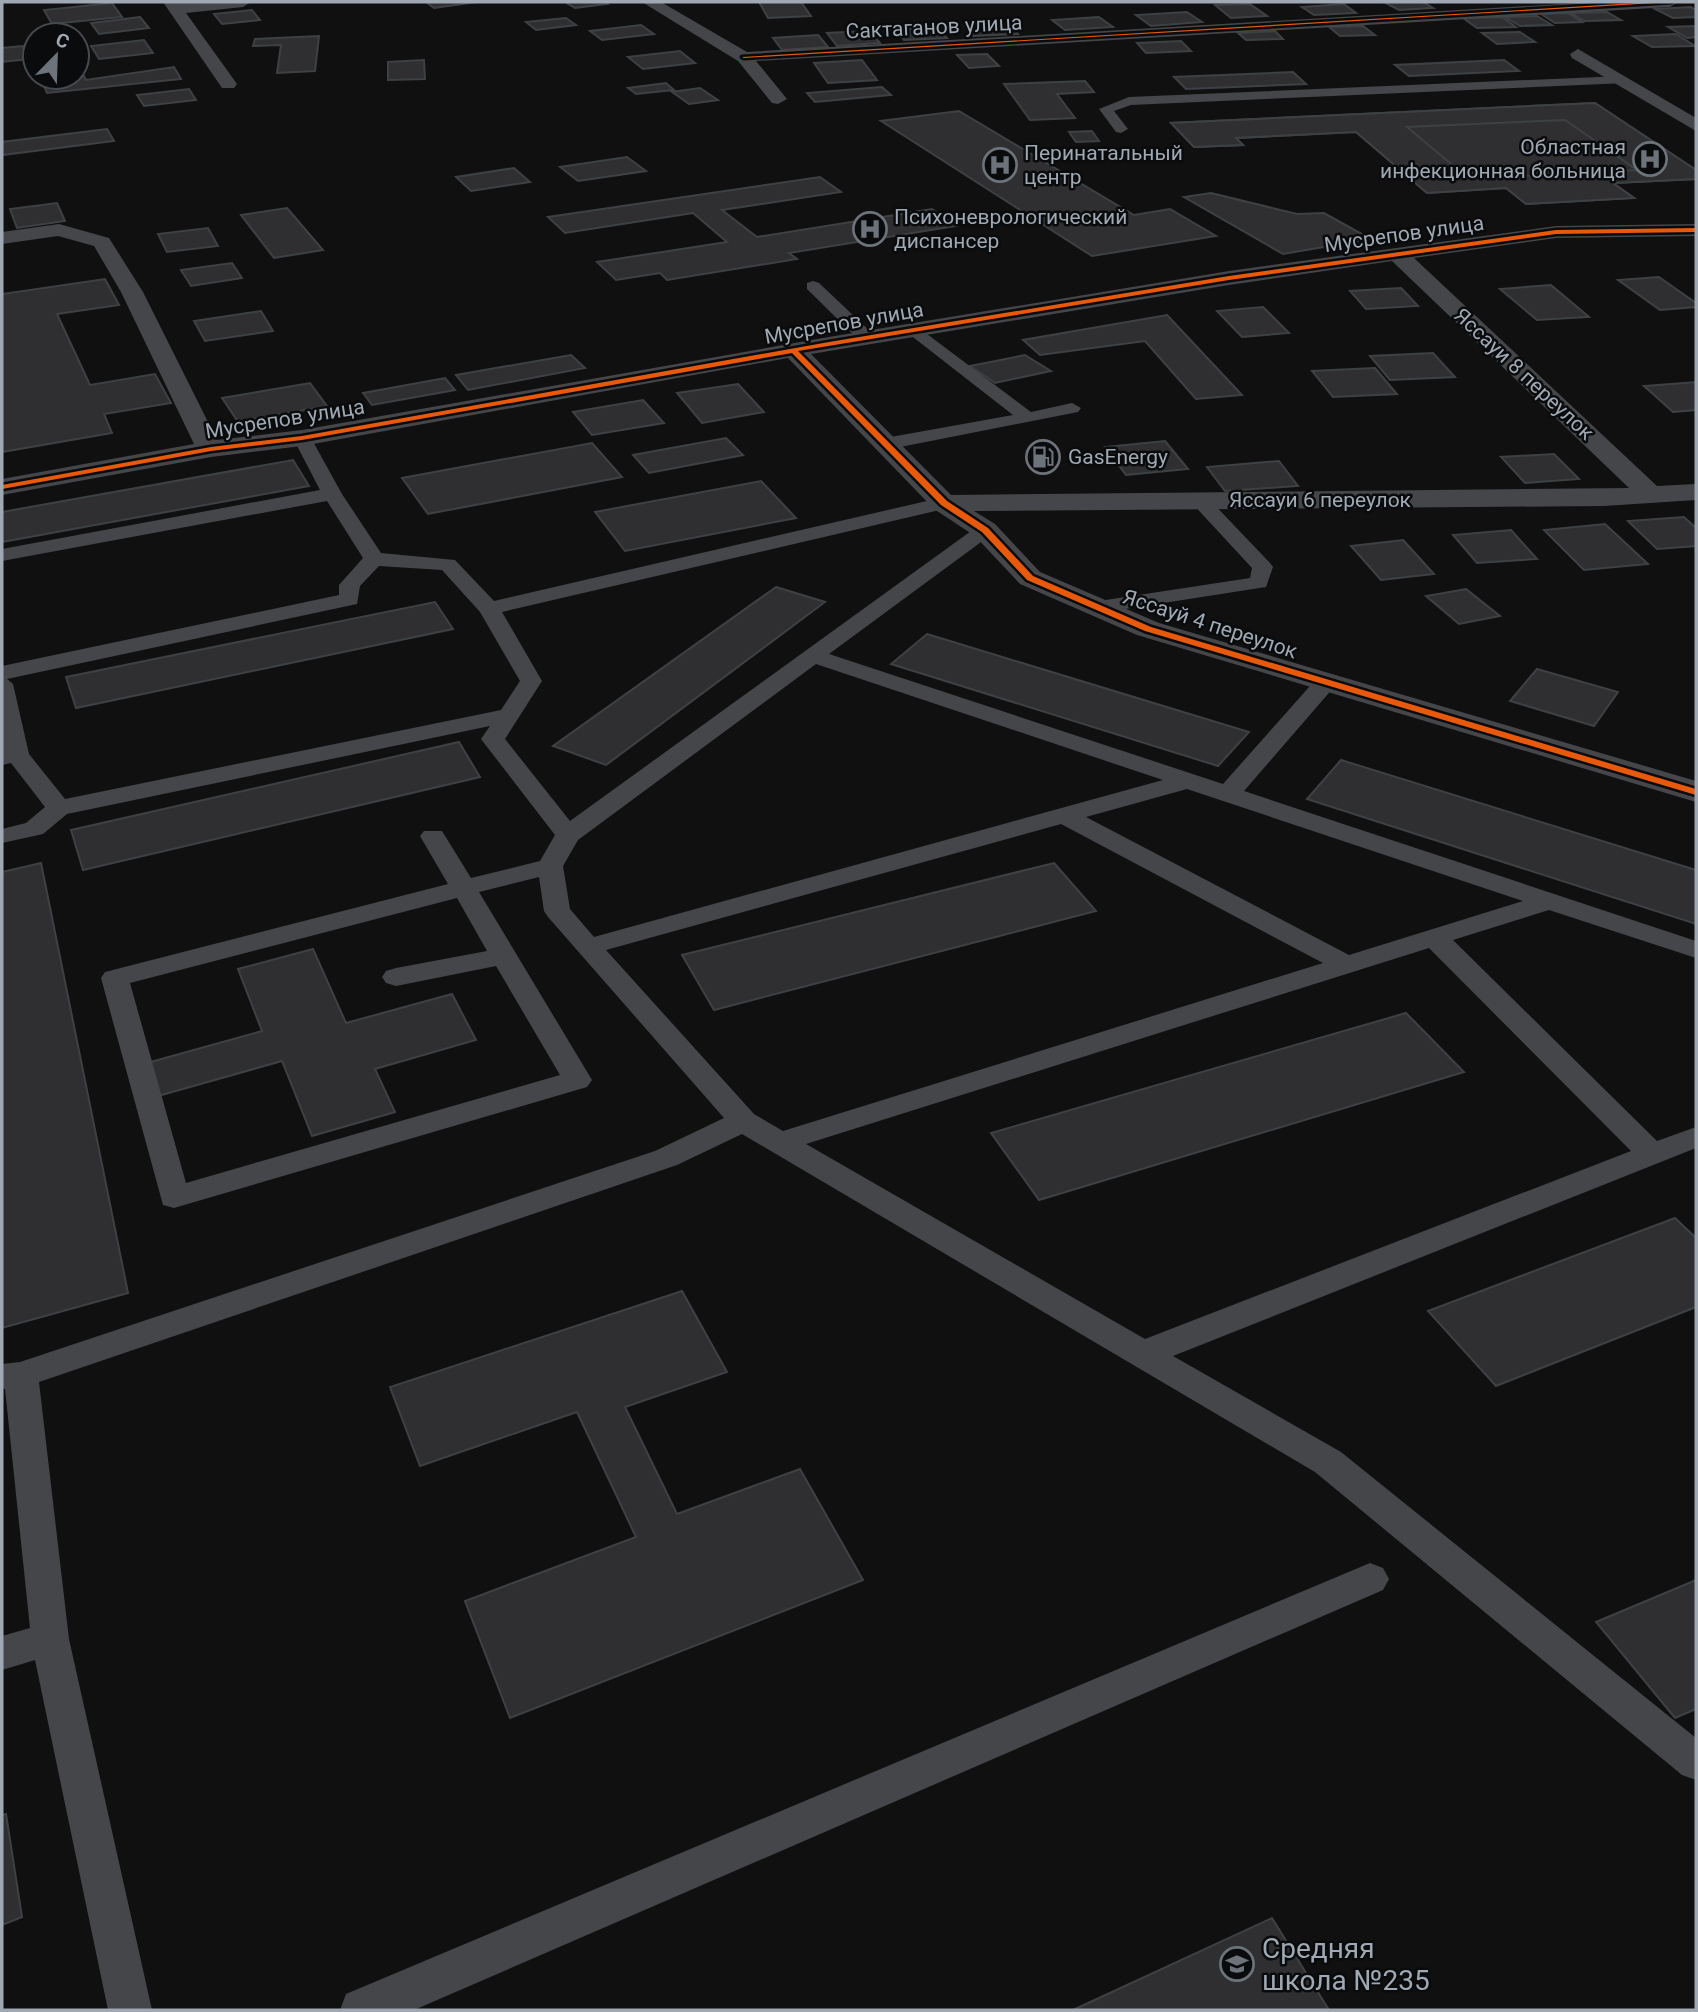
<svg xmlns="http://www.w3.org/2000/svg" width="1698" height="2012" font-family="Roboto,sans-serif">
	<style>
		.building { fill: #2f2f31; stroke: #3e4144; stroke-width: 2; fill-rule: evenodd }
		.lines { fill: none; stroke-linecap: round; stroke-linejoin: round }
		.lane { fill: #444649; fill-rule: evenodd }
		.street { fill: #444649; fill-rule: evenodd }
		.cycleway-casing { stroke: #0a0b0c; stroke-width: 5 }
		.cycleway { fill: #e8590c; fill-rule: evenodd }
		.labels { text-anchor: middle; dominant-baseline: central; stroke-width: 5; stroke-linejoin: round; paint-order: stroke }
		.far-street-label { font-size: 21px; fill: #9fa8b3; stroke: #0a0b0c }
		.far-poi-label { font-size: 21px; fill: #9fa8b3; stroke: #0a0b0c; text-anchor: start }
		.near-poi-label { font-size: 28px; fill: #9fa8b3; stroke: #0a0b0c; text-anchor: start }
	</style>
	<rect width="100%" height="100%" fill="#101010"/>
	<g class="building">
		<path d="M426 2H477L434 8Z"/>
		<path d="M565 2H603L607 4 575 8Z"/>
		<path d="M759 2H801L811 16 768 18Z"/>
		<path d="M1384 2H1423L1433 8 1399 10Z"/>
		<path d="M112 3 122 17 52 24 44 10Z"/>
		<path d="M1250 4 1267 16 1231 18 1215 5Z"/>
		<path d="M1344 4 1356 13 1314 15 1302 7Z"/>
		<path d="M1691 7 1696 10V17L1673 18 1655 9Z"/>
		<path d="M252 10 260 20 222 24 214 14Z"/>
		<path d="M1187 12 1202 22 1151 26 1136 15Z"/>
		<path d="M1607 12 1621 20 1584 21 1571 13Z"/>
		<path d="M1568 13 1582 22 1555 23 1541 14Z"/>
		<path d="M1537 16 1552 25 1520 26 1505 17Z"/>
		<path d="M140 17 149 28 99 34 91 23Z"/>
		<path d="M1099 17 1113 27 1065 30 1052 20Z"/>
		<path d="M1502 17 1516 27 1477 28 1463 18Z"/>
		<path d="M566 18 576 25 536 30 526 22Z"/>
		<path d="M1009 24 1018 34 973 36 965 26Z"/>
		<path d="M641 25 654 34 602 40 590 31Z"/>
		<path d="M1363 26 1375 35 1340 36 1329 27Z"/>
		<path d="M1696 26V37L1687 38 1668 27Z"/>
		<path d="M937 27 947 38 904 40 894 29Z"/>
		<path d="M869 31 880 43 837 46 827 33Z"/>
		<path d="M1275 31 1283 39 1246 40 1238 33Z"/>
		<path d="M1520 32 1535 42 1497 44 1482 33Z"/>
		<path d="M1676 34 1695 46 1652 47 1633 36Z"/>
		<path d="M818 35 828 47 782 50 773 38Z"/>
		<path d="M319 36 315 71 277 73 281 45 253 46 255 39Z"/>
		<path d="M144 40 153 53 99 59 91 46Z"/>
		<path d="M1181 41 1191 51 1146 53 1137 43Z"/>
		<path d="M23 46 30 59 2 62V48Z"/>
		<path d="M680 51 695 63 643 69 628 57Z"/>
		<path d="M987 54 999 66 969 68 957 55Z"/>
		<path d="M424 60 425 79 388 80V62Z"/>
		<path d="M862 60 877 80 828 83 814 63Z"/>
		<path d="M1504 60 1519 71 1409 76 1395 65Z"/>
		<path d="M174 67 181 79 47 93 40 77H77V69H80L86 80Z"/>
		<path d="M1293 72 1306 84 1186 89 1174 77Z"/>
		<path d="M1085 81 1094 92 1057 94 1075 118 1030 120 1004 84Z"/>
		<path d="M666 83 674 90 636 94 628 88Z"/>
		<path d="M882 87 891 95 815 102 807 93Z"/>
		<path d="M700 88 718 100 689 104 672 92Z"/>
		<path d="M189 89 196 100 144 106 137 95Z"/>
		<path d="M1595 103 1696 170V179L1613 183 1634 198 1526 204 1506 188 1427 193 1356 132 1236 138 1243 145 1194 147 1171 123ZM1565 120 1637 170 1469 179 1407 127Z"/>
		<path d="M1595 103 1696 170V179L1613 183 1634 198 1526 204 1506 188 1427 193 1356 132 1236 138 1243 145 1194 147 1171 123Z"/>
		<path d="M959 111 1134 215 1170 209 1216 236 1092 256 881 121Z"/>
		<path d="M1565 120 1637 170 1469 179 1407 127Z"/>
		<path d="M107 129 114 141 2 155V142Z"/>
		<path d="M1092 131 1099 141 1076 142 1069 132Z"/>
		<path d="M627 157 646 171 578 181 560 167Z"/>
		<path d="M514 168 530 182 471 191 456 177Z"/>
		<path d="M820 177 841 192 722 210 757 237 932 209 956 226 789 253 797 259 667 280 660 273 616 280 597 262 727 242 693 213 565 233 548 217Z"/>
		<path d="M1211 193 1297 214 1324 213 1371 239 1283 254 1184 197Z"/>
		<path d="M57 203 65 221 17 228 10 209Z"/>
		<path d="M287 208 323 250 274 258 241 215Z"/>
		<path d="M208 228 218 246 167 252 158 234Z"/>
		<path d="M232 263 242 278 191 286 181 270Z"/>
		<path d="M1659 277 1696 303V307L1660 310 1618 280Z"/>
		<path d="M105 279 119 305 57 314 90 385 155 374 171 403 104 414 112 433 2 452V294Z"/>
		<path d="M1551 285 1589 317 1537 320 1500 289Z"/>
		<path d="M1401 288 1418 306 1366 309 1350 291Z"/>
		<path d="M1263 307 1289 333 1242 337 1217 311Z"/>
		<path d="M261 311 273 331 205 341 194 321Z"/>
		<path d="M1167 315 1242 395 1196 399 1145 341 1040 355 1023 340Z"/>
		<path d="M1433 353 1455 377 1390 380 1370 356Z"/>
		<path d="M571 355 585 368 468 390 456 375Z"/>
		<path d="M1025 355 1051 371 995 383 970 366Z"/>
		<path d="M1375 368 1397 394 1333 397 1312 371Z"/>
		<path d="M445 378 455 390 372 405 363 393Z"/>
		<path d="M1696 382V410L1673 412 1644 386Z"/>
		<path d="M310 383 327 406 238 422 222 398Z"/>
		<path d="M738 384 764 412 702 423 677 393Z"/>
		<path d="M643 400 664 423 592 435 573 412Z"/>
		<path d="M726 438 743 455 649 473 633 455Z"/>
		<path d="M1165 441 1188 469 1126 475 1105 447Z"/>
		<path d="M592 443 622 477 428 514 402 478Z"/>
		<path d="M1554 454 1579 479 1525 483 1501 457Z"/>
		<path d="M293 460 309 486 2 542V512Z"/>
		<path d="M1279 461 1298 486 1225 491 1207 467Z"/>
		<path d="M761 481 796 518 625 551 595 512Z"/>
		<path d="M1684 517 1696 528V546L1657 549 1628 521Z"/>
		<path d="M1605 524 1648 564 1584 570 1544 530Z"/>
		<path d="M1511 530 1537 559 1477 563 1453 535Z"/>
		<path d="M1403 540 1434 574 1381 580 1351 546Z"/>
		<path d="M776 587 825 602 606 765 553 746Z"/>
		<path d="M1466 589 1500 616 1459 624 1426 596Z"/>
		<path d="M435 602 453 629 76 708 66 677Z"/>
		<path d="M927 634 1249 732 1218 766 891 664Z"/>
		<path d="M1537 669 1618 692 1594 726 1510 701Z"/>
		<path d="M459 742 480 777 83 870 71 830Z"/>
		<path d="M1341 760 1696 870V924L1307 799Z"/>
		<path d="M41 863 128 1293 2 1328V872Z"/>
		<path d="M1054 863 1096 911 714 1010 682 955Z"/>
		<path d="M313 949 346 1023 452 994 476 1040 375 1069 395 1112 312 1136 282 1061 158 1096 147 1063 262 1031 238 969Z"/>
		<path d="M1406 1013 1464 1072 1039 1200 991 1133Z"/>
		<path d="M1675 1218 1696 1238V1307L1496 1386 1428 1311Z"/>
		<path d="M682 1291 727 1372 625 1407 677 1514 800 1469 863 1580 510 1718 465 1601 636 1537 577 1412 420 1466 390 1387Z"/>
		<path d="M1696 1580V1709L1675 1718 1596 1622Z"/>
		<path d="M6 1814 22 1917 2 1925V1815Z"/>
		<path d="M1272 1918 1329 2010H1073Z"/>
	</g>
	<g class="lines">
		<g class="lane">
			<path d="M1622 76 1628 80 1626 83 1131 105 1114 111 1128 129 1121 133 1116 132 1099 109 1129 97Z"/>
			<path d="M813 281 819 283 873 334 875 338 873 342H861L807 289V283Z"/>
			<path d="M915 325 1031 412 1072 403 1081 408 1078 412 885 450 878 448 876 444 885 438 1013 415 909 334 907 330 909 326Z"/>
			<path d="M302 432 311 438 342 494 381 553 455 560 494 601 944 497 954 503 944 509 502 612 542 681 505 739 570 821 978 526 985 524 995 530 992 534 829 654 1223 784 1318 677H1334L1337 682 1334 687 1244 791 1696 941V958L1549 910 1453 940 1657 1141 1696 1127V1148L1173 1356 1341 1452 1696 1738V1780L1682 1775 1315 1472 742 1134 677 1165 39 1382 69 1639 152 2010H108L35 1660 2 1670V1636L30 1628 5 1389 2 1388V1364L20 1362 655 1151 724 1118 548 917 544 911 539 877 479 892 592 1080 587 1087 174 1208 163 1205 101 978 105 972 448 884 420 836 424 831H442L471 878 540 861 555 835 481 739 490 726 67 814 43 834 2 843V829L26 823 45 807 11 763 2 765V666L339 595V585L363 558 327 501 2 561V549L320 490 293 438ZM379 566 442 570 480 612 520 681 501 710 65 799 29 754 13 684 7 679 357 604 360 586ZM816 664 1163 780 594 937 570 909 563 866 578 840ZM1187 789 1523 901 1349 955 1086 817ZM1061 824 1323 963 783 1131 754 1114 606 950ZM457 898 487 951 396 968 386 971 382 977 386 983 396 986 496 966 560 1075 186 1183 130 983ZM1429 948 1631 1151 1145 1339 806 1144Z"/>
			<path d="M1200 495 1207 497 1270 563 1273 567 1266 587 1099 613 1091 612 1088 607 1099 601 1250 578 1252 568 1190 501Z"/>
			<path d="M1370 1563 1383 1568 1389 1579 1383 1590 414 2010H340L346 1994Z"/>
		</g>
		<g class="street">
			<path d="M163 2H251L243 7 186 13 237 84 234 88H222Z"/>
			<path d="M642 2H661L747 52 1595 2H1678L1670 7 756 61 787 99 778 104 772 103 738 61Z"/>
			<path d="M1578 49 1696 118V131L1572 58 1570 54Z"/>
			<path d="M59 224 109 238 143 292 217 440 302 430 829 337 1229 271 1556 226 1696 224V236L1556 238 1414 258 1657 486 1696 484V500L1604 506 974 511 995 524 1040 572 1159 623 1696 781V802L1137 635 1020 584 975 536 934 509 788 358 302 446 211 457 2 495V479L194 444 121 292 94 246 58 236 2 244V232ZM1392 261 1629 488 951 495 811 354 1229 285Z"/>
		</g>
		<g class="cycleway-casing">
			<g id="cycleway">
				<path d="M1653 2H1672L744 58 742 57Z"/>
				<path d="M1696 228V232L1556 234 1229 280 798 351 947 501 988 528 1033 576 1151 627 1696 789V795L1145 631 1027 580 982 532 941 505 792 353 302 440 211 451 2 489V485L211 447 302 436 829 342 1229 276 1556 230Z"/>
			</g>
		</g>
		<use href="#cycleway" class="cycleway"/>
	</g>
	<defs>
		<g id="hospital-ring" transform="scale(1.75)"><circle r="9.5" fill="#0a0b0c" stroke="#6d737a" stroke-width="1.5"/><path d="M-5-5h3v3.5h4V-5h3V5h-3V1.5h-4V5h-3Z" fill="#6d737a"/></g>
		<g id="fuel-ring" transform="scale(1.75)"><circle r="9.5" fill="#0a0b0c" stroke="#6d737a" stroke-width="1.5"/><path d="M-5.5-6h7V0h2V4h1.3V-2.5L3-4.5l.8-.8L6-3V5H2.5V1h-1V6h-7ZM-4.2-4.7v3.2H.2V-4.7Z" fill="#6d737a"/></g>
		<g id="school-ring" transform="scale(1.75)"><circle r="9.5" fill="#0a0b0c" stroke="#6d737a" stroke-width="1.5"/><path d="M0-5L7-2L0 1L-7-2ZM-4 1L0 2.5L4 1V4Q0 6-4 4Z" fill="#6d737a"/></g>
	</defs>
	<g fill-rule="evenodd">
		<use href="#hospital-ring" x="1650" y="159"/>
		<use href="#hospital-ring" x="1000" y="165"/>
		<use href="#hospital-ring" x="870" y="229"/>
		<use href="#fuel-ring" x="1043" y="457"/>
		<use href="#school-ring" x="1237" y="1964"/>
	</g>
	<g class="labels">
		<g class="far-street-label">
			<text transform="translate(934 27) rotate(-3)">Сактаганов улица</text>
			<text transform="translate(1404 234) rotate(-8)">Мусрепов улица</text>
			<text transform="translate(844 323) rotate(-10)">Мусрепов улица</text>
			<text transform="translate(1524 374) rotate(43)">Яссауи 8 переулок</text>
			<text transform="translate(285 419) rotate(-9)">Мусрепов улица</text>
			<text x="1320" y="500">Яссауи 6 переулок</text>
			<text transform="translate(1210 624) rotate(18)">Яссауй 4 переулок</text>
		</g>
		<g class="far-poi-label">
			<text x="1626" y="147" text-anchor="end">Областная<tspan x="1626" dy="24">инфекционная больница</tspan></text>
			<text x="1024" y="153">Перинатальный<tspan x="1024" dy="24">центр</tspan></text>
			<text x="894" y="217">Психоневрологический<tspan x="894" dy="24">диспансер</tspan></text>
			<text x="1068" y="457">GasEnergy</text>
		</g>
		<g class="near-poi-label">
			<text x="1262" y="1948">Средняя<tspan x="1262" dy="32">школа №235</tspan></text>
		</g>
	</g>
	<rect width="1698" height="2012" fill="none" stroke="#9fa8b3" stroke-width="7"/>
	<g transform="translate(56 56) rotate(23)"><circle r="33" fill="#0a0b0c" stroke="#464a4f" stroke-width="2"/>
	<path d="M0-5L12 26L0 18L-12 26Z" fill="#6d737a"/>
	<text y="-10" font-size="19" font-weight="bold" text-anchor="middle" fill="#9fa8b3">С</text>
	</g>
</svg>
